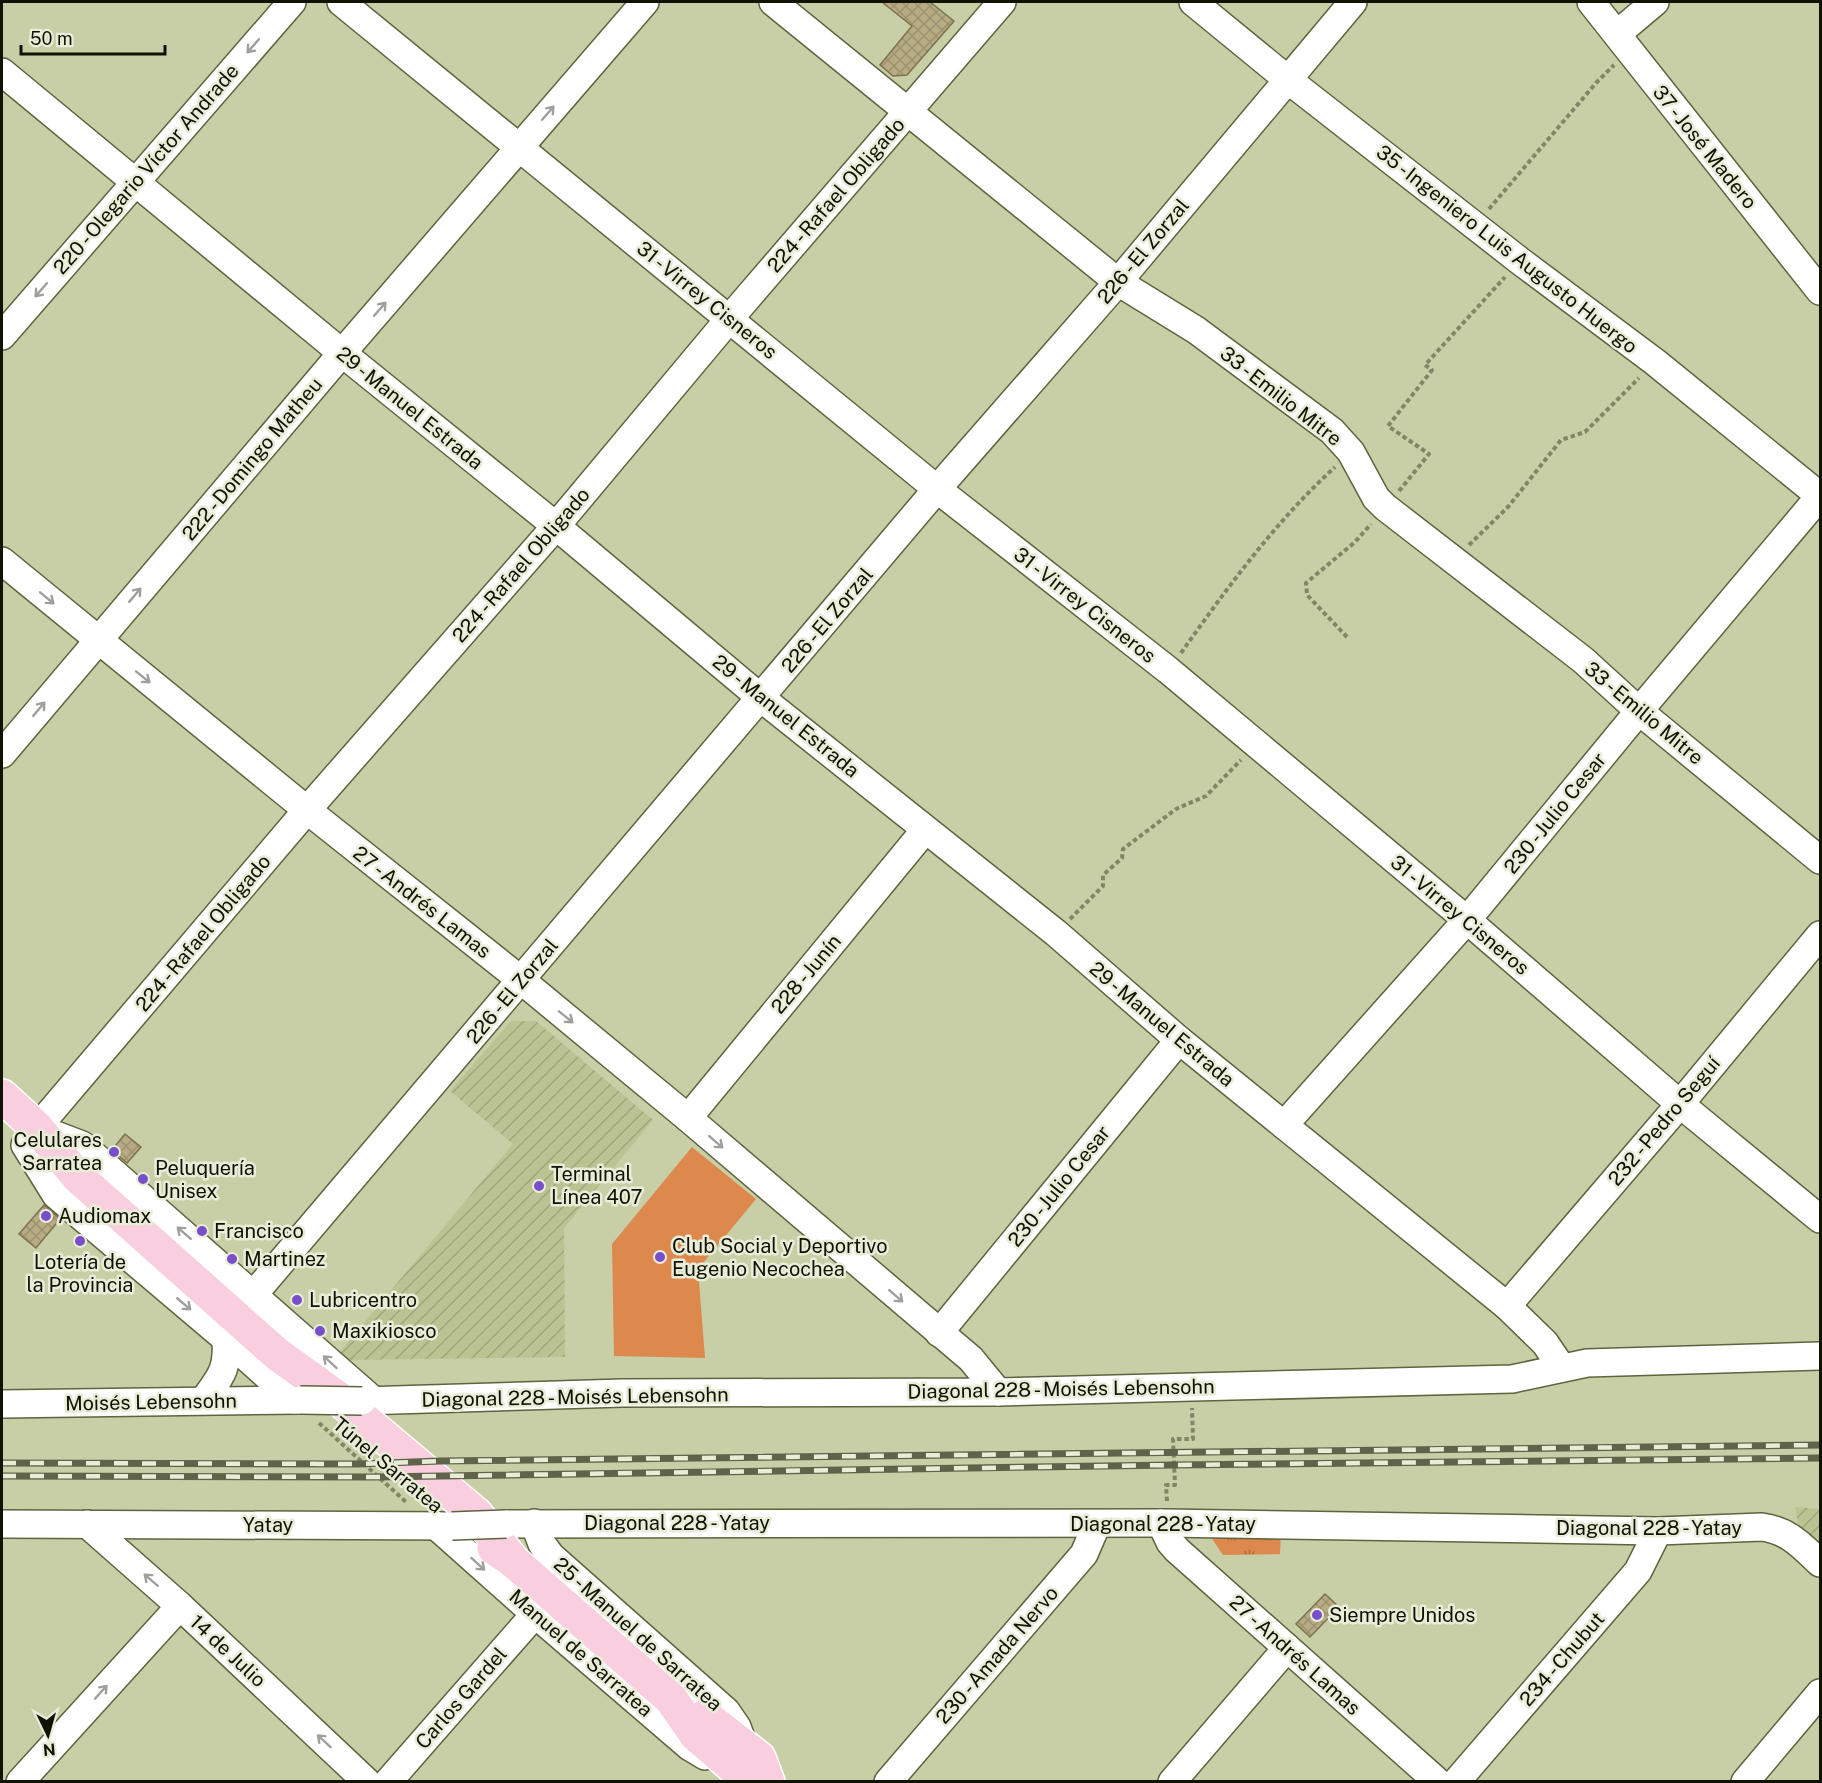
<svg xmlns="http://www.w3.org/2000/svg" width="1822" height="1783" font-family="'Public Sans',sans-serif">
	<style>
		.industrial { fill: url(#industrial-furrows) }
		.grass { fill: #dd894d }
		.park { fill: url(#park-tufts) }
		.building { fill: url(#building-cross-hatch); stroke: #7e734d; stroke-width: 1.5 }
		.lines { fill: none; stroke-linecap: round; stroke-linejoin: round }
		.minor-casing { stroke: #5f633e; stroke-width: 30 }
		.major-casing { stroke: #fff; stroke-width: 36 }
		.path { stroke: #818667; stroke-width: 4; stroke-dasharray: 4.5 3; stroke-linecap: butt }
		.minor { stroke: #fff; stroke-width: 27 }
		.major { stroke: #f9cede; stroke-width: 33 }
		.rail-casing { stroke: #5f6349; stroke-width: 7 }
		.rail { stroke: #e9edd8; stroke-width: 4.5; stroke-dasharray: 14; stroke-linecap: butt }
		.minor-bridge-casing { stroke: #5f633e; stroke-width: 30; stroke-linecap: butt }
		.minor-bridge { stroke: #fff; stroke-width: 27 }
		.oneway { stroke: #9fa09b }
		.poi-dot { fill: #7750c9; stroke: #e9edd8; stroke-width: 2 }
		.labels { text-anchor: middle; dominant-baseline: central; stroke-width: 5; stroke-linejoin: round; paint-order: stroke }
		.street-label { font-size: 20px; fill: #101204; stroke: #e9edd8 }
		.poi-label { font-size: 20px; fill: #101204; stroke: #e9edd8; text-anchor: start }
	</style>
	<defs>
		<pattern id="industrial-furrows" width="10" height="10" patternUnits="userSpaceOnUse" patternTransform="scale(1.5)"><rect width="10" height="10" fill="#bbc392"/><path d="M-1 1l2-2M0 10L10 0M9 11l2-2" fill="none" stroke="#a0a67c"/></pattern>
		<pattern id="park-tufts" width="24" height="20" patternUnits="userSpaceOnUse" patternTransform="scale(1.5)"><rect width="24" height="20" fill="#dd894d"/><path d="M3 7l-1-3M5 7V3M7 7l1-3M15 17l-1-3M17 17v-4M19 17l1-3" fill="none" stroke="#b26f3e"/></pattern>
		<pattern id="building-cross-hatch" width="8" height="8" patternUnits="userSpaceOnUse" patternTransform="scale(1.5)"><rect width="8" height="8" fill="#b6ab83"/><path d="M0 0l8 8M0 8l8-8" fill="none" stroke="#9b9270"/></pattern>
	</defs>
	<rect width="100%" height="100%" fill="#c8cea5"/>
	<g class="industrial">
		<path d="M511 1021H536L653 1120 564 1228 565 1357 347 1360 339 1353 513 1144 450 1091Z"/>
		<path d="M1795 1507 1820 1509V1542L1799 1528Z"/>
	</g>
	<path class="grass" d="M692 1147 756 1199 698 1269 705 1358 614 1356 612 1244Z"/>
	<path class="park" d="M1281 1532 1280 1554 1223 1555 1208 1533Z"/>
	<g class="building">
		<path d="M882 2H930L954 21 907 75 893 76 880 65 912 26Z"/>
		<path d="M125 1134 141 1147 127 1163 112 1150Z"/>
		<path d="M44 1205 60 1219 36 1248 19 1234Z"/>
		<path d="M1325 1594 1339 1607 1310 1637 1296 1624Z"/>
	</g>
	<g class="lines">
		<g class="minor-casing">
			<g id="minor">
				<path d="M341 2 937 489 1168 670 1467 920 1680 1104 1820 1219"/>
				<path d="M773 2 1118 282 1196 330 1332 431 1351 452 1376 498 1385 507 1583 660 1639 711 1820 860"/>
				<path d="M1193 2 1287 79 1520 261 1655 362 1820 496"/>
				<path d="M1591 2 1820 291"/>
				<path d="M1617 34 1655 2"/>
				<path d="M2 72 342 353 556 526 761 698 1056 933 1179 1040 1507 1306 1545 1343 1562 1368"/>
				<path d="M2 336 292 2"/>
				<path d="M2 561 307 810 521 980 688 1118 971 1359 998 1392"/>
				<path d="M2 754 342 353 645 2"/>
				<path d="M688 1118 925 830"/>
				<path d="M1284 1125 1467 920 1639 711 1820 496"/>
				<path d="M25 1145 56 1195 226 1339 294 1400"/>
				<path d="M254 1294 937 489 1118 282 1353 2"/>
				<path d="M1507 1306 1680 1104 1820 935"/>
				<path d="M939 1333 1179 1040"/>
				<path d="M204 1400C221 1376 228 1370 226 1339"/>
				<path d="M362 1401 622 1393 998 1392 1512 1379 1587 1363 1820 1356"/>
				<path d="M374 1401 82 1145 37 1128 307 810 556 526 730 318 1002 2"/>
				<path d="M2 1404 300 1400"/>
				<path d="M534 1523 542 1544 551 1556 726 1711 737 1727 743 1743"/>
				<path d="M1161 1523 1170 1542 1177 1550 1438 1782"/>
				<path d="M2 1524 452 1526"/>
				<path d="M87 1524 180 1606 367 1782"/>
				<path d="M506 1524 1167 1523 1658 1531 1762 1527C1789 1531 1801 1545 1820 1563"/>
				<path d="M435 1525 535 1614 690 1747 705 1756"/>
				<path d="M20 1782 180 1606"/>
				<path d="M388 1782 535 1614"/>
				<path d="M888 1782 1084 1554 1097 1524"/>
				<path d="M1172 1782 1287 1648"/>
				<path d="M1456 1782 1638 1571 1658 1531"/>
				<path d="M1745 1782 1820 1693"/>
			</g>
		</g>
		<g class="major-casing">
			<g id="major">
				<path d="M2 1096 37 1128 78 1177 277 1354 338 1398 476 1514 513 1561"/>
				<path d="M494 1548 513 1561 671 1699 696 1735 745 1777 766 1782"/>
				<path d="M705 1716 759 1758 768 1782"/>
			</g>
		</g>
		<g class="path">
			<path d="M1489 209 1596 83 1614 65"/>
			<path d="M1399 491 1429 454 1388 426 1432 370 1425 365 1505 277"/>
			<path d="M1469 545 1508 507 1561 440 1585 432 1639 378"/>
			<path d="M1347 637 1307 595 1306 583 1355 542 1371 524"/>
			<path d="M1181 653C1227 588 1276 521 1335 467"/>
			<path d="M1070 919 1103 886V875L1122 858 1123 849 1176 809 1206 796 1241 760"/>
			<path d="M319 1423 406 1502"/>
			<path d="M1167 1501 1166 1485H1175L1173 1439H1193L1192 1408"/>
		</g>
		<use href="#minor" class="minor"/>
		<use href="#major" class="major"/>
		<g class="rail-casing">
			<g id="rail">
				<path d="M2 1463 358 1464 440 1461 1820 1445"/>
				<path d="M2 1476 373 1477 1174 1465 1820 1458"/>
			</g>
		</g>
		<use href="#rail" class="rail"/>
		<g class="minor-bridge-casing">
			<g id="minor-bridge">
				<path d="M300 1400 362 1401"/>
				<path d="M452 1526 506 1524"/>
			</g>
		</g>
		<use href="#minor-bridge" class="minor-bridge"/>
	</g>
	<defs><path id="oneway-shaft" d="M-6 0H5M1.5-3L5.5 0L1.5 3" fill="none" stroke-width="1.6" stroke-linecap="round" stroke-linejoin="round" transform="scale(1.5)"/></defs>
	<g class="oneway">
		<use href="#oneway-shaft" transform="translate(253 46) rotate(131)"/>
		<use href="#oneway-shaft" transform="translate(548 113) rotate(-49)"/>
		<use href="#oneway-shaft" transform="translate(41 290) rotate(131)"/>
		<use href="#oneway-shaft" transform="translate(380 309) rotate(-49)"/>
		<use href="#oneway-shaft" transform="translate(135 595) rotate(-50)"/>
		<use href="#oneway-shaft" transform="translate(47 598) rotate(39)"/>
		<use href="#oneway-shaft" transform="translate(143 677) rotate(39)"/>
		<use href="#oneway-shaft" transform="translate(39 709) rotate(-50)"/>
		<use href="#oneway-shaft" transform="translate(566 1017) rotate(39)"/>
		<use href="#oneway-shaft" transform="translate(716 1142) rotate(41)"/>
		<use href="#oneway-shaft" transform="translate(184 1233) rotate(-139)"/>
		<use href="#oneway-shaft" transform="translate(896 1296) rotate(41)"/>
		<use href="#oneway-shaft" transform="translate(184 1304) rotate(40)"/>
		<use href="#oneway-shaft" transform="translate(330 1362) rotate(-138)"/>
		<use href="#oneway-shaft" transform="translate(478 1564) rotate(42)"/>
		<use href="#oneway-shaft" transform="translate(151 1580) rotate(-139)"/>
		<use href="#oneway-shaft" transform="translate(101 1692) rotate(-48)"/>
		<use href="#oneway-shaft" transform="translate(324 1741) rotate(-137)"/>
	</g>
	<g class="poi-dot">
		<circle cx="114" cy="1152" r="6"/>
		<circle cx="143" cy="1179" r="6"/>
		<circle cx="539" cy="1186" r="6"/>
		<circle cx="46" cy="1216" r="6"/>
		<circle cx="202" cy="1231" r="6"/>
		<circle cx="80" cy="1241" r="6"/>
		<circle cx="660" cy="1257" r="6"/>
		<circle cx="232" cy="1259" r="6"/>
		<circle cx="297" cy="1300" r="6"/>
		<circle cx="320" cy="1331" r="6"/>
		<circle cx="1317" cy="1615" r="6"/>
	</g>
	<g class="labels">
		<g class="street-label">
			<text transform="translate(1705 147) rotate(51)">37 - José Madero</text>
			<text transform="translate(146 169) rotate(-49)">220 - Olegario Víctor Andrade</text>
			<text transform="translate(836 195) rotate(-49)">224 - Rafael Obligado</text>
			<text transform="translate(1507 249) rotate(38)">35 - Ingeniero Luis Augusto Huergo</text>
			<text transform="translate(1143 251) rotate(-50)">226 - El Zorzal</text>
			<text transform="translate(707 300) rotate(39)">31 - Virrey Cisneros</text>
			<text transform="translate(1281 396) rotate(38)">33 - Emilio Mitre</text>
			<text transform="translate(410 408) rotate(39)">29 - Manuel Estrada</text>
			<text transform="translate(252 459) rotate(-50)">222 - Domingo Matheu</text>
			<text transform="translate(521 565) rotate(-49)">224 - Rafael Obligado</text>
			<text transform="translate(1085 605) rotate(38)">31 - Virrey Cisneros</text>
			<text transform="translate(827 620) rotate(-50)">226 - El Zorzal</text>
			<text transform="translate(1644 713) rotate(40)">33 - Emilio Mitre</text>
			<text transform="translate(786 716) rotate(39)">29 - Manuel Estrada</text>
			<text transform="translate(1555 813) rotate(-51)">230 - Julio Cesar</text>
			<text transform="translate(422 902) rotate(38)">27 - Andrés Lamas</text>
			<text transform="translate(1460 915) rotate(40)">31 - Virrey Cisneros</text>
			<text transform="translate(203 933) rotate(-50)">224 - Rafael Obligado</text>
			<text transform="translate(806 974) rotate(-50)">228 - Junín</text>
			<text transform="translate(512 991) rotate(-50)">226 - El Zorzal</text>
			<text transform="translate(1162 1024) rotate(40)">29 - Manuel Estrada</text>
			<text transform="translate(1664 1121) rotate(-50)">232 - Pedro Seguí</text>
			<text transform="translate(1059 1186) rotate(-51)">230 - Julio Cesar</text>
			<text transform="translate(1061 1389) rotate(-1)">Diagonal 228 - Moisés Lebensohn</text>
			<text transform="translate(575 1397) rotate(-1)">Diagonal 228 - Moisés Lebensohn</text>
			<text transform="translate(151 1402) rotate(-1)">Moisés Lebensohn</text>
			<text transform="translate(388 1465) rotate(40)">Túnel Sarratea</text>
			<text x="677" y="1523">Diagonal 228 - Yatay</text>
			<text x="1163" y="1524">Diagonal 228 - Yatay</text>
			<text x="268" y="1525">Yatay</text>
			<text x="1649" y="1528">Diagonal 228 - Yatay</text>
			<text transform="translate(638 1634) rotate(42)">25 - Manuel de Sarratea</text>
			<text transform="translate(228 1651) rotate(43)">14 de Julio</text>
			<text transform="translate(581 1653) rotate(41)">Manuel de Sarratea</text>
			<text transform="translate(997 1655) rotate(-49)">230 - Amada Nervo</text>
			<text transform="translate(1295 1655) rotate(42)">27 - Andrés Lamas</text>
			<text transform="translate(1562 1659) rotate(-49)">234 - Chubut</text>
			<text transform="translate(461 1698) rotate(-49)">Carlos Gardel</text>
		</g>
		<g class="poi-label">
			<text x="102" y="1140" text-anchor="end">Celulares<tspan x="102" dy="23">Sarratea</tspan></text>
			<text x="155" y="1168">Peluquería<tspan x="155" dy="23">Unisex</tspan></text>
			<text x="551" y="1174">Terminal<tspan x="551" dy="23">Línea 407</tspan></text>
			<text x="58" y="1216">Audiomax</text>
			<text x="214" y="1231">Francisco</text>
			<text x="672" y="1246">Club Social y Deportivo<tspan x="672" dy="23">Eugenio Necochea</tspan></text>
			<text x="244" y="1259">Martinez</text>
			<text x="80" y="1262" text-anchor="middle">Lotería de<tspan x="80" dy="23">la Provincia</tspan></text>
			<text x="309" y="1300">Lubricentro</text>
			<text x="332" y="1331">Maxikiosco</text>
			<text x="1329" y="1615">Siempre Unidos</text>
		</g>
	</g>
	<rect width="1822" height="1783" fill="none" stroke="#101204" stroke-width="6"/>
	<g transform="translate(48 1735) rotate(175)" stroke="#e9edd8" stroke-width="4.5" paint-order="stroke">
	<path d="M0-4.5L10 22L0 15L-10 22Z" fill="#101204"/>
	<text y="-9" font-size="16" font-weight="bold" text-anchor="middle" fill="#101204">N</text>
	</g>
	<path d="M21 45v9h144v-9" fill="none" stroke="#101204" stroke-width="3"/>
	<text x="30" y="45" font-size="18" fill="#101204" stroke="#e9edd8" stroke-width="4.5" paint-order="stroke">50 m</text>
</svg>
